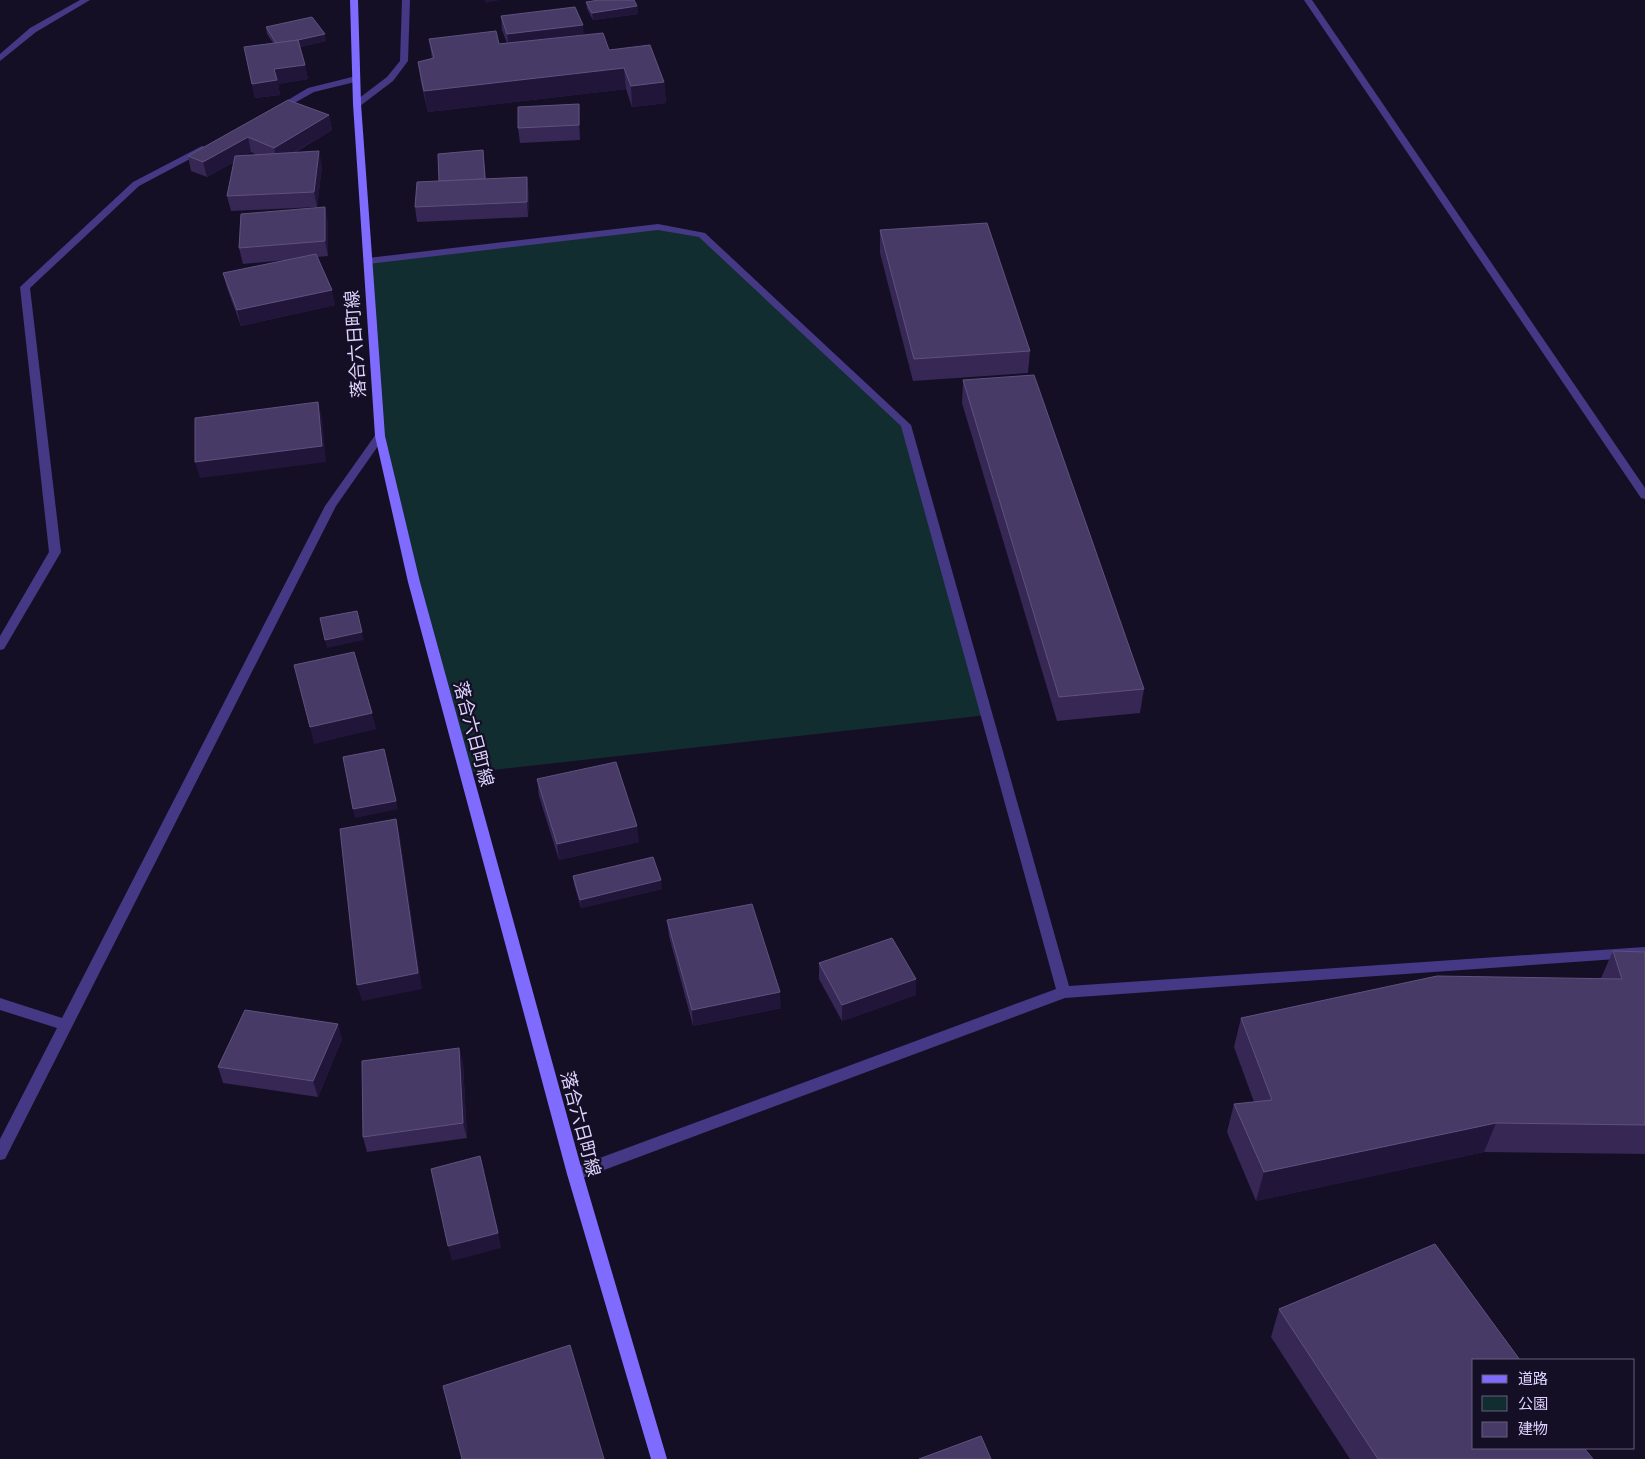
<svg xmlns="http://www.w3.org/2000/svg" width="1645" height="1459" font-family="'Sofia Sans Condensed','Noto Sans JP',sans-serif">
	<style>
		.green { fill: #122d30 }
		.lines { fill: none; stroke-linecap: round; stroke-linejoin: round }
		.street { fill: #453985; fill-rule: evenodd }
		.secondary { fill: #806bff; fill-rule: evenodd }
		.wall { fill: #362754; fill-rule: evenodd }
		.shaded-wall { fill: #21163a }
		.building { fill: #483a66; stroke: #5f527e }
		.labels { text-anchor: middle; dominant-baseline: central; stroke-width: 4.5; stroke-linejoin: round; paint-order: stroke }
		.street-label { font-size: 18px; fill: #ded4ff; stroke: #150f26 }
	</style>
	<rect width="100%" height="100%" fill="#150f26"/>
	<path class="green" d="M658 227 702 235 906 425 987 715 466 773 380 436 368 261Z"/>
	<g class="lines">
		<g class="street">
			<path d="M80 0H90L36 32 0 61V54L30 28Z"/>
			<path d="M402 0H410L408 61 393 81 360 106H354V102L387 77 400 61Z"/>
			<path d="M1304 0H1312L1645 488V499L1641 498Z"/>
			<path d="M356 76 359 77V81L314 92 280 111 273 109 308 88Z"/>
			<path d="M202 146 205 147V151L139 186 30 288 61 552 4 649 0 650V636L49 552 20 287 133 182Z"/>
			<path d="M658 224 705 233 911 425 1069 986 1645 947V957L1065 998 580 1179 575 1181 570 1179 567 1174 570 1169 1056 989 901 426 699 237 658 230 368 264 363 261 368 258Z"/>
			<path d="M380 433 385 436 336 506 5 1159 0 1160V1139L57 1028 0 1010V998L62 1018 325 506 376 434Z"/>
		</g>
		<path class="secondary" d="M350 0H358L361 104 385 436 420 582 583 1174 667 1459H651L567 1174 408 582 375 436 353 104Z"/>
	</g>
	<g class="wall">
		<path d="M586 2 637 6 638 14 593 20 587 9Z"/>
		<path d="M501 16 583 25V35L664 82 666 103 632 107 626 89 428 112 421 83 418 62 432 59 429 39 499 44 507 43 502 30Z"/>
		<path d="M266 27 326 41 300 47 308 79 278 84 280 95 255 98 244 47 273 43 267 34Z"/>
		<path d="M288 100 329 115 332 130 294 153 322 166 317 207 231 211 227 196 234 162 207 177 191 171 188 156ZM251 152 257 155H245Z"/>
		<path d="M579 104 580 119V140L520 143 518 128Z"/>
		<path d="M483 150 486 179 529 192 528 217 417 222 415 207Z"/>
		<path d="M328 222V256L317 257 335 305 241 326 227 288 223 273 286 260 243 264 239 248Z"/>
		<path d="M880 230 1030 351 1028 373 913 381 880 253Z"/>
		<path d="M963 380 1144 689 1140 713 1057 721 962 403Z"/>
		<path d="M537 779 639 842 559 860 539 796Z"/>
		<path d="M573 876 662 889 581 908 574 884Z"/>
		<path d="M667 920 781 1008 693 1026 669 936Z"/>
		<path d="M1613 951 1645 952V1154L1484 1152 1256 1201 1227 1132 1234 1104 1254 1102 1234 1047 1241 1018 1601 978Z"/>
		<path d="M819 963 916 995 842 1021 819 979Z"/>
		<path d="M342 1039 318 1097 223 1083 218 1067Z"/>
		<path d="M459 1048 463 1064 467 1138 367 1152 363 1137Z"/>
		<path d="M1279 1309 1593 1459H1350L1271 1337Z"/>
	</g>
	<g class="shaded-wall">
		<path d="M485 0H500L486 3Z"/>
		<path d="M637 6 638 14 593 20 592 13Z"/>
		<path d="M583 25 584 39 509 49 507 34Z"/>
		<path d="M325 34 326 41 279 52 278 44Z"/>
		<path d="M305 65 308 79 278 84 280 95 255 98 252 84 274 69Z"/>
		<path d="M624 68 626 89 428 112 424 91Z"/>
		<path d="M664 82 666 103 632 107 631 86Z"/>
		<path d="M579 104 580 119V140L579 125Z"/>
		<path d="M329 115 332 130 277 162 274 148Z"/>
		<path d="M248 137 251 152 207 177 203 162Z"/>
		<path d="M319 151 322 166 317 207 314 192Z"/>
		<path d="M527 177 529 192 528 217 527 202Z"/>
		<path d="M325 207 328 222V256L325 241Z"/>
		<path d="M332 290 335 305 241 326 237 310Z"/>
		<path d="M318 402 322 418 326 462 200 478 195 462Z"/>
		<path d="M362 632 364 640 327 648 325 640Z"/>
		<path d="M372 713 376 729 314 744 310 727Z"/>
		<path d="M396 801 398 809 355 818 353 809Z"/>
		<path d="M396 819 400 836 422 989 362 1001 357 985Z"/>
		<path d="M637 826 639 842 559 860 557 844Z"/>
		<path d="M661 880 662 889 581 908 580 900Z"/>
		<path d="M916 979V995L842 1021V1005Z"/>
		<path d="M780 992 781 1008 693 1026 692 1010Z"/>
		<path d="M338 1024 342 1039 318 1097 313 1081Z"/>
		<path d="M459 1048 463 1064 467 1138 463 1123Z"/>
		<path d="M1496 1123 1484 1152 1256 1201 1264 1172Z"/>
		<path d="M498 1233 501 1248 452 1261 448 1246Z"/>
	</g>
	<g class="building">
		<path d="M599 0H634L637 6 592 13 586 2Z"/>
		<path d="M575 7 583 25 507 34 501 16Z"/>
		<path d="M312 17 325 34 298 40 276 43 266 27Z"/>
		<path d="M496 31 499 44 603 33 609 50 650 45 664 82 631 86 624 68 424 91 418 62 434 58 429 39Z"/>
		<path d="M298 40 305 65 274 69 277 80 252 84 244 47Z"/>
		<path d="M288 100 329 115 274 148 248 137 203 162 188 156Z"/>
		<path d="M579 104V125L518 128V107Z"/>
		<path d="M483 150 485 179 439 181 438 154Z"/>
		<path d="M319 151 314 192 227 196 235 156Z"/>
		<path d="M527 177V202L415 207 417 182Z"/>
		<path d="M325 207V241L239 248 241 214Z"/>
		<path d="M987 223 1030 351 914 359 880 230Z"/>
		<path d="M316 254 332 290 237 310 223 273Z"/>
		<path d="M1034 375 1144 689 1059 697 963 380Z"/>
		<path d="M318 402 322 446 195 462V418Z"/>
		<path d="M357 611 362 632 325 640 320 618Z"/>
		<path d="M354 652 372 713 310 727 294 665Z"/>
		<path d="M384 749 396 801 353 809 343 757Z"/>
		<path d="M616 762 637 826 557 844 537 779Z"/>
		<path d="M396 819 418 973 357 985 340 829Z"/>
		<path d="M653 857 661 880 580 900 573 876Z"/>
		<path d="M752 904 780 992 692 1010 667 920Z"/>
		<path d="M892 938 916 979 842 1005 819 963Z"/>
		<path d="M1613 951 1645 952V1125L1496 1123 1264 1172 1234 1104 1272 1100 1241 1018 1437 976 1622 979Z"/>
		<path d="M245 1010 338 1024 313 1081 218 1067Z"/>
		<path d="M459 1048 463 1123 363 1137 362 1061Z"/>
		<path d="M480 1156 498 1233 448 1246 431 1169Z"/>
		<path d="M1435 1244 1520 1360H1474V1448H1584L1593 1459H1378L1279 1309Z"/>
		<path d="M570 1345 604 1459H462L443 1386Z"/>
		<path d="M981 1436 991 1459H919Z"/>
	</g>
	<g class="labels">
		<g class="street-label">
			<text transform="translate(356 344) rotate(-94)">落合六日町線</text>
			<text transform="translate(473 734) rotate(75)">落合六日町線</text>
			<text transform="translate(580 1124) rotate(75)">落合六日町線</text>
		</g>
	</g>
	<rect x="1472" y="1359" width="162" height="90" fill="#150f26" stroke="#655e7d"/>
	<rect x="1482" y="1375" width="25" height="8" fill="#806bff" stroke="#655e7d"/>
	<text x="1518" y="1384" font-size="15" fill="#ded4ff">道路</text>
	<rect x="1482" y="1396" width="25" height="15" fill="#122d30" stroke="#655e7d"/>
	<text x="1518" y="1409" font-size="15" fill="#ded4ff">公園</text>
	<rect x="1482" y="1422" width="25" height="15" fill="#483a66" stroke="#655e7d"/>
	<text x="1518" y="1434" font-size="15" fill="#ded4ff">建物</text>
</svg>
